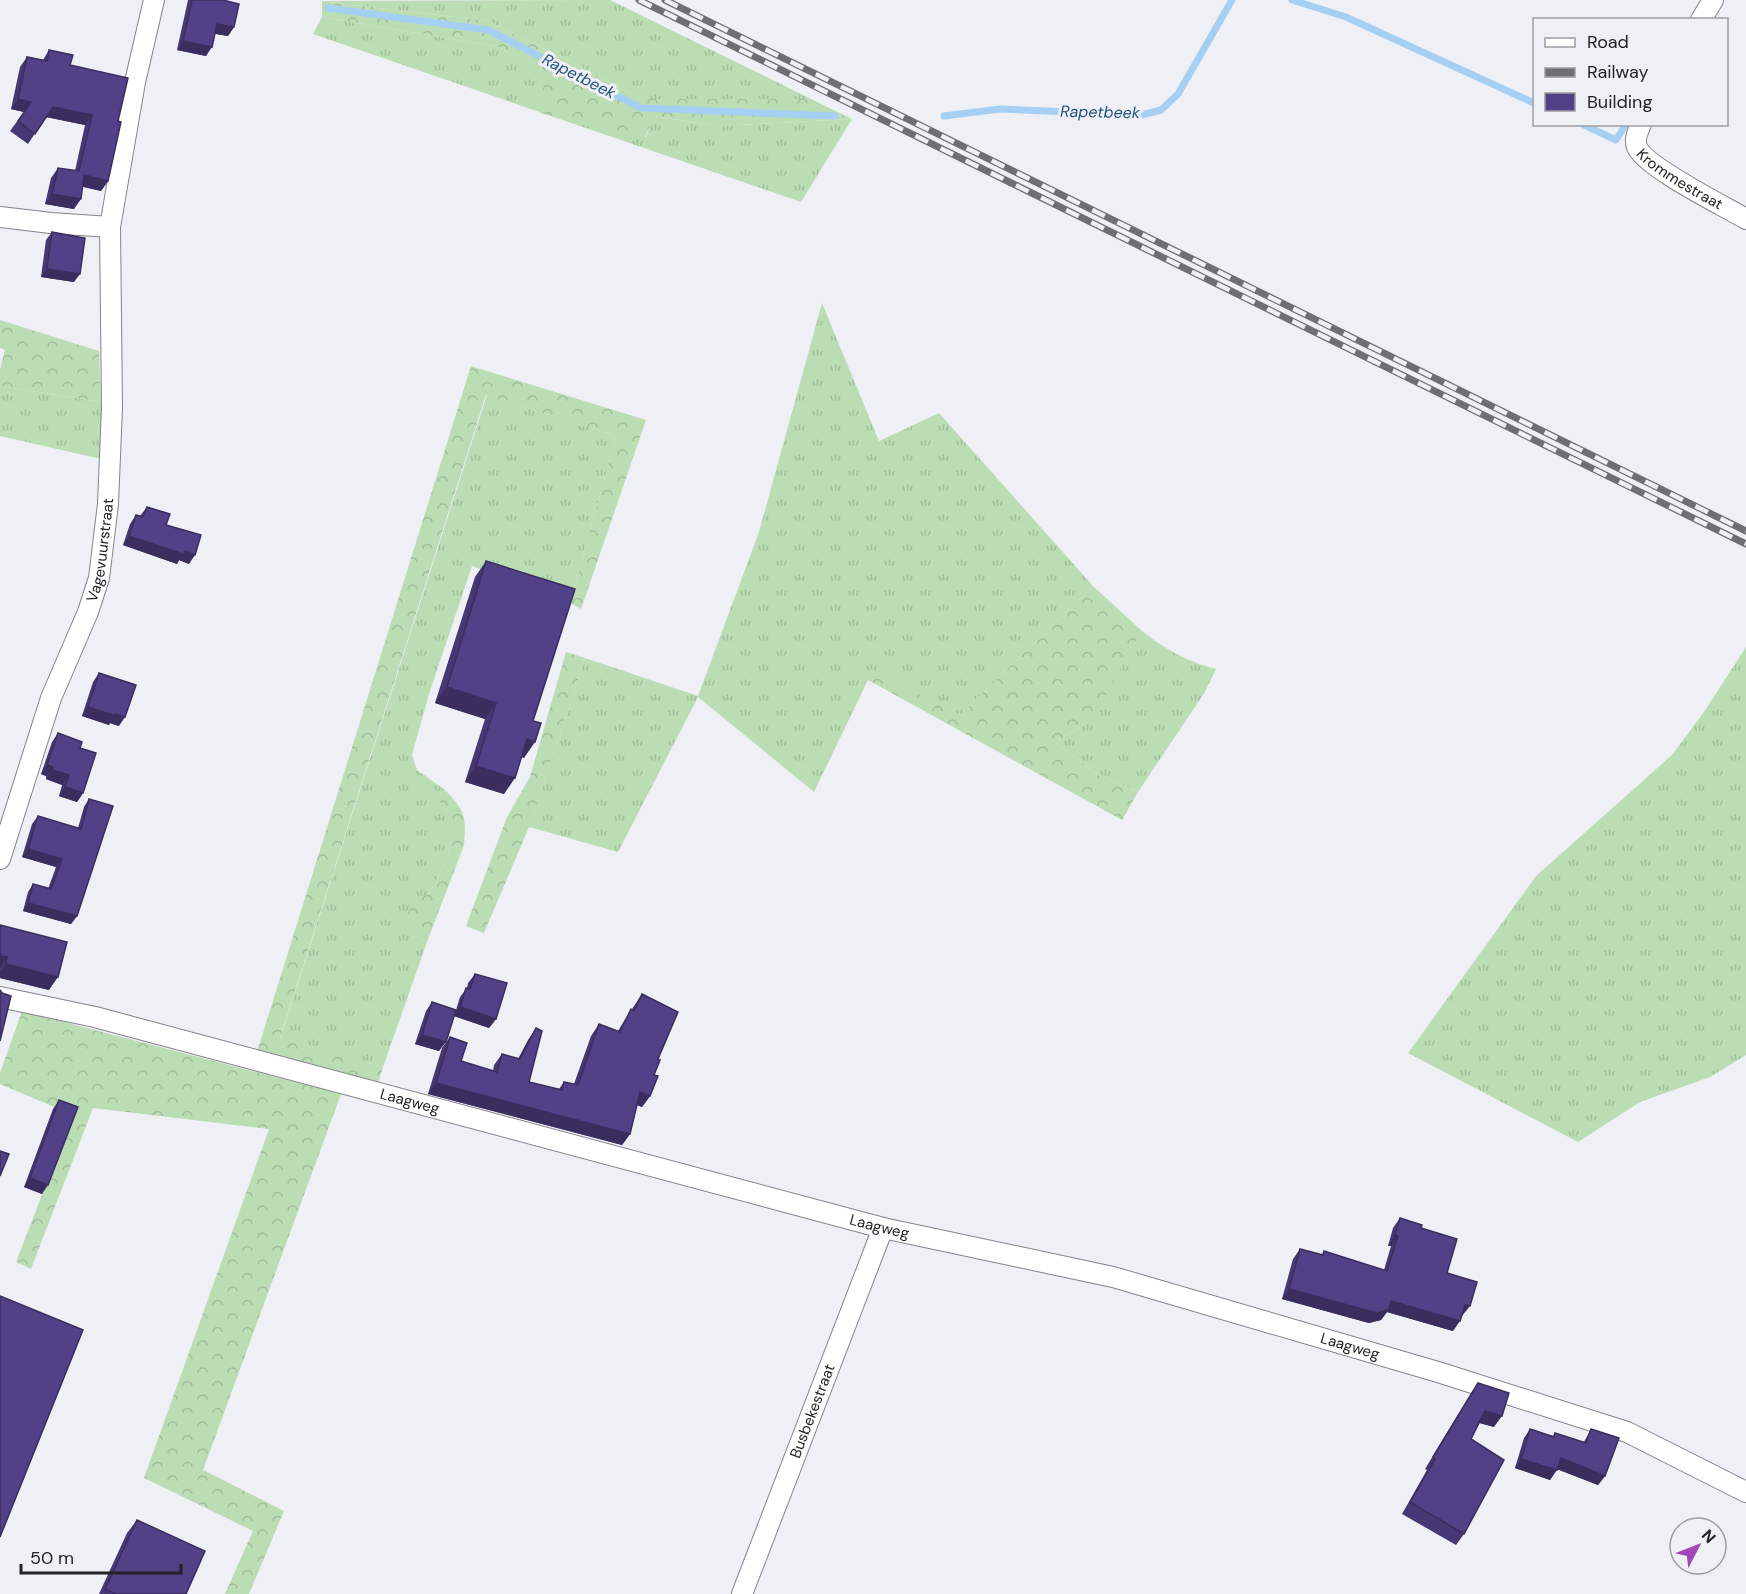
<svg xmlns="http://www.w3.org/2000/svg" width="1746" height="1594" font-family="'DM Sans',sans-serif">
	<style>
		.grass { fill: url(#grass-tufts) }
		.forest { fill: url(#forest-crowns) }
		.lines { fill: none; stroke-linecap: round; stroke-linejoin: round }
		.stream { stroke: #a5d0f3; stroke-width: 7 }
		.street-casing { stroke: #84838a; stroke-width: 22 }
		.street { stroke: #fff; stroke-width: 20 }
		.rail-casing { stroke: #6f6f73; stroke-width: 7 }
		.rail { stroke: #efeff6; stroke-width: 4.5; stroke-dasharray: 14; stroke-linecap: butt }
		.wall { fill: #463874 }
		.shaded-wall { fill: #392e5e }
		.building { fill: #514187; stroke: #392e5e; stroke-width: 1.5 }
		.labels { text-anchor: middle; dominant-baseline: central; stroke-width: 6; stroke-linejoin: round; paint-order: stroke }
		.street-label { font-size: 15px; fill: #232225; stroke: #efeff6 }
		.water-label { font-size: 16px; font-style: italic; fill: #1f547b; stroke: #efeff6 }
	</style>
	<defs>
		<pattern id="grass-tufts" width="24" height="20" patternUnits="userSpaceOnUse" patternTransform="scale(1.5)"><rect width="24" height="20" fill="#bbddb3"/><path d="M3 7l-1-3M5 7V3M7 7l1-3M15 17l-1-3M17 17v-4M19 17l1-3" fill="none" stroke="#a0bd9a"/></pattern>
		<pattern id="forest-crowns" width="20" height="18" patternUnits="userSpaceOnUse" patternTransform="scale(1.5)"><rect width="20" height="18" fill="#bbddb3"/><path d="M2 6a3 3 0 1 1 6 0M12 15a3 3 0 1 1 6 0" fill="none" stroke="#a0bd9a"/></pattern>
	</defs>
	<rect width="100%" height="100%" fill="#efeff6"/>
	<g class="grass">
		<path d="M610 0 811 99H640L576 64 488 21 322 1Z"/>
		<path d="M322 17 498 47 547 68 646 137 653 116 717 126 852 119 801 202 313 34Z"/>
		<path d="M822 303 879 441 939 413 1093 586 960 715 871 670 868 680 814 792 698 697 618 852 529 827 585 658 698 696 759 532Z"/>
		<path d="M0 386 101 402V459L0 436Z"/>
		<path d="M487 395 616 436 570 603 472 566 429 694 412 755 417 770 445 790 436 799 449 812 453 826 448 858 429 894 415 900V936L427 942 383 1067 280 1039Z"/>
		<path d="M1142 631C1166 650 1186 661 1216 669L1205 692 1138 792 1096 774 1055 742 1082 726Z"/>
		<path d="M1746 647V1055L1710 1077 1640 1102 1578 1142 1408 1053 1536 876 1672 755 1704 712Z"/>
	</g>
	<g class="forest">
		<path d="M322 1 488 21 576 64 640 99H811L852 119 717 126 654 116 645 137 540 113 546 68 498 47 322 17Z"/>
		<path d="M0 320 99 351 101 402 0 386V370L5 350 0 348Z"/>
		<path d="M471 366 646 420 581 609 570 603 616 436 486 395 280 1038 383 1067 378 1084 257 1052Z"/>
		<path d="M1093 586 1142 631 1127 656 1098 712 1082 726 1055 742 1096 774 1138 792 1122 820 868 680 871 669 960 715Z"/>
		<path d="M566 652 585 658 529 827 484 933 466 926 507 817 530 777Z"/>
		<path d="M445 790C464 809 467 818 464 845L427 942 415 936 408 927 407 914 415 900 429 894 448 858 453 826 449 812 436 799Z"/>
		<path d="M22 1011 341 1094 203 1470 284 1511 249 1594H225L253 1531 144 1478 269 1129 93 1108 31 1269 16 1262 73 1115 0 1084V1073Z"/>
	</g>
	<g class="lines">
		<g class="stream">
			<path d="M1292 0 1346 17 1534 103"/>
			<path d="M328 8 488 30 641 108 835 116"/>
			<path d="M944 116 1000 109 1142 115 1161 110 1178 94 1232 0"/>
			<path d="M1582 124 1616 140 1626 124"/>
		</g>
		<g class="street-casing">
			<g id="street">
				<path d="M1701 20 1713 0"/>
				<path id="s1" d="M1641 124C1638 132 1634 138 1637 147 1645 167 1724 206 1746 219"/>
				<path d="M0 217 51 223 110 227"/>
				<path id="s2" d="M0 859 51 698 88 612 99 578 108 504 112 407 110 227 135 82 154 0"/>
				<path id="s3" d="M0 997 95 1017 883 1228 1113 1277 1438 1372 1627 1432 1746 1492"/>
				<path id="s4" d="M742 1594 883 1228"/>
			</g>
		</g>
		<use href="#street" class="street"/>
		<g class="rail-casing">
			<g id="rail">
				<path d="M639 0 1746 544"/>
				<path d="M665 0 1746 531"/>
			</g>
		</g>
		<use href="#rail" class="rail"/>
	</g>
	<g class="wall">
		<path d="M188 0H223L234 27 228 36 215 34 206 56 177 50Z"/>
		<path d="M49 50 70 65 118 121 108 181 101 191 83 187 74 209 45 204 51 178 58 168 75 171 85 125 46 117 28 144 10 131 24 112 11 109 20 67 27 57 43 60Z"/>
		<path d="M52 232 74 282 41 277 46 240Z"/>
		<path d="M147 507 166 525 189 564 179 560 177 564 123 545 130 524 136 515 140 516Z"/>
		<path d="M486 561 533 721 524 758 522 757 504 794 465 782 485 719 435 703 475 577Z"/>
		<path d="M99 673 119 726 110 723 109 725 82 716 93 682Z"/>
		<path d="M58 733 80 748 83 793 77 802 59 796 62 785 46 779V776L41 774 52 742Z"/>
		<path d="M89 799 77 916 71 924 23 911 28 892 33 884 48 889 56 867 22 857 32 824 38 816 78 828 84 807Z"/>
		<path d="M0 926 49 990 0 978Z"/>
		<path d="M475 974 496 1019 489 1028 454 1016 439 1051 415 1044 426 1011 432 1002 456 1010 460 997 467 988 468 983Z"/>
		<path d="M642 994 658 1059 650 1096 642 1107 637 1105 630 1134 622 1145 428 1094 442 1048 450 1037 461 1061 493 1071 494 1065 502 1054 518 1059 528 1040 536 1028 529 1082 559 1089 564 1082 574 1084 591 1036 599 1024 618 1031 624 1021Z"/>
		<path d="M59 1100 42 1194 24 1187 53 1109Z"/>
		<path d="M1400 1218 1421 1228 1447 1273 1462 1316H1461L1453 1331 1387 1312 1381 1320 1369 1323 1282 1299 1293 1259 1300 1249 1322 1255 1324 1251 1384 1270 1391 1246H1388L1393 1228Z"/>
		<path d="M1478 1383 1494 1427 1479 1423 1471 1439 1464 1534 1456 1545 1402 1514 1427 1470 1425 1469 1470 1395Z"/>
		<path d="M1530 1429 1553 1436 1555 1433 1584 1442 1591 1429 1605 1476 1598 1485 1557 1469 1550 1480 1515 1468 1524 1438Z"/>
		<path d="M137 1520 186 1594H99L127 1533Z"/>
	</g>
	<g class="shaded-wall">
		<path d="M217 24 234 27 228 36 211 33Z"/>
		<path d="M183 41 212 47 206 56 177 50Z"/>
		<path d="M18 99 31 102 24 112 11 109Z"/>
		<path d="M53 107 92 115 85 125 46 117Z"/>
		<path d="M84 175 108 181 101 191 77 185Z"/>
		<path d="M52 194 81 199 74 209 45 204Z"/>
		<path d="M47 269 80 274 74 282 41 277Z"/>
		<path d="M129 536 185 551 195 555 189 564 179 560 177 564 123 545Z"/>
		<path d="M447 687 496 703 485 719 435 703Z"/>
		<path d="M88 707 116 714 125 717 119 726 110 723 109 725 82 716Z"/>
		<path d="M527 739 535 742 524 758 516 755Z"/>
		<path d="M47 765 53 767 46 776 41 774Z"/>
		<path d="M476 766 515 778 504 794 465 782Z"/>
		<path d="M52 770 69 775 62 785 46 779Z"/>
		<path d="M65 787 83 793 77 802 59 796Z"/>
		<path d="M28 849 62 859 56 867 22 857Z"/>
		<path d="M28 903 77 916 71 924 23 911Z"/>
		<path d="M0 956 7 957 0 968Z"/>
		<path d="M6 964 58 977 49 990 0 978V972Z"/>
		<path d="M460 1007 496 1019 489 1028 454 1016Z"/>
		<path d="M422 1035 446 1042 439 1051 415 1044Z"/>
		<path d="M436 1083 630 1134 622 1145 428 1094Z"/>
		<path d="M640 1092 650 1096 642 1107 632 1103Z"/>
		<path d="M30 1178 48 1185 42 1194 24 1187Z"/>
		<path d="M1395 1235 1398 1236 1391 1246H1388Z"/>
		<path d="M1289 1289 1391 1301 1460 1321 1453 1331 1387 1312 1381 1320 1369 1323 1282 1299Z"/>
		<path d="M1465 1305 1470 1306 1462 1316 1458 1315Z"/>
		<path d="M1485 1411 1502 1416 1494 1427 1477 1422Z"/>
		<path d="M1561 1458 1605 1476 1598 1485 1554 1468Z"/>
		<path d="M1521 1459 1557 1470 1550 1480 1515 1468Z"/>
	</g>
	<g class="building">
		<path d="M192 0H223L239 4 234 27 217 24 212 47 183 41Z"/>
		<path d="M49 50 73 55 70 65 128 78 118 121 121 122 108 181 84 175 81 199 52 194 58 168 79 171 92 115 53 107 35 134 18 121 31 102 18 99 27 57 47 61Z"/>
		<path d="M52 232 85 238 80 274 47 269Z"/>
		<path d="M147 507 170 514 166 525 201 535 195 555 185 551 183 554 129 536 136 515 143 517Z"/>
		<path d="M486 561 575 589 533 721 541 723 535 742 527 739 515 778 476 766 496 703 447 687Z"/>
		<path d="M99 673 136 685 125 717 116 714V716L88 707Z"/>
		<path d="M58 733 82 742 80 748 96 753 83 793 65 787 69 775 52 770 53 767 47 765Z"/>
		<path d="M89 799 113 806 77 916 28 903 33 884 51 889 62 859 28 849 38 816 81 829Z"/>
		<path d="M0 925 67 942 58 977 6 964 7 957 0 956Z"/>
		<path d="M475 974 507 983 496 1019 460 1007 466 988 470 989Z"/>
		<path d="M0 990 2 993 11 996 0 1041Z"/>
		<path d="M642 994 678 1012 658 1059 660 1060 654 1075 658 1076 650 1096 640 1092 630 1134 436 1083 450 1037 467 1043 461 1061 497 1072 502 1054 520 1059 536 1028 542 1031 529 1082 562 1090 564 1082 578 1085 599 1024 620 1032 631 1009 634 1011Z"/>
		<path d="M432 1002 456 1010 446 1042 422 1035Z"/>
		<path d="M59 1100 78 1107 48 1185 30 1178Z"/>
		<path d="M0 1151 9 1154 0 1176Z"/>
		<path d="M1400 1218 1422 1225 1421 1228 1457 1239 1447 1273 1477 1282 1470 1306 1465 1305 1460 1321 1391 1301 1389 1309 1377 1313 1289 1289 1300 1249 1323 1255 1324 1251 1387 1271 1398 1236 1395 1235Z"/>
		<path d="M0 1296 83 1330 0 1537Z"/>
		<path d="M1478 1383 1509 1393 1502 1416 1485 1411 1471 1439 1504 1460 1464 1534 1410 1502 1435 1459 1433 1457Z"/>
		<path d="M1530 1429 1554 1437 1555 1433 1586 1443 1591 1429 1619 1438 1605 1476 1561 1458 1557 1470 1521 1459Z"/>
		<path d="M137 1520 205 1551 186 1594H116L105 1589Z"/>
	</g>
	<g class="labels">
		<g class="street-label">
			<text stroke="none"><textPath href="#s1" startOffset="78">Krommestraat</textPath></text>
			<text stroke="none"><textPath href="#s2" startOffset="326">Vagevuurstraat</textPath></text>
			<text stroke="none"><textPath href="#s3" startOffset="423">Laagweg</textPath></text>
			<text stroke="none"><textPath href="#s3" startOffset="909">Laagweg</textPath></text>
			<text stroke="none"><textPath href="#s3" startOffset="1395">Laagweg</textPath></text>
			<text stroke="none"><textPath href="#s4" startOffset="196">Busbekestraat</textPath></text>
		</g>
		<g class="water-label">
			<text transform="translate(579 76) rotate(27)">Rapetbeek</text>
			<text transform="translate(1100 112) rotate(1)">Rapetbeek</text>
		</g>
	</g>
	<rect x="1533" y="18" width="195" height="108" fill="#efeff6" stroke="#9d9da2" stroke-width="1.5"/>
	<rect x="1545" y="38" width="30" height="9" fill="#ffffff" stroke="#9d9da2" stroke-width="1.5"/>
	<text x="1587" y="48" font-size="18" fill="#232225">Road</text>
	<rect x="1545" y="68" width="30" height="9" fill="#6f6f73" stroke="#9d9da2" stroke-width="1.5"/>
	<text x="1587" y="78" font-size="18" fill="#232225">Railway</text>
	<rect x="1545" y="93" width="30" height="18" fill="#514187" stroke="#9d9da2" stroke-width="1.5"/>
	<text x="1587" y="108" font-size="18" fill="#232225">Building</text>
	<g transform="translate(1698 1546) rotate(48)"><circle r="28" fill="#efeff6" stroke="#9d9da2" stroke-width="1.5"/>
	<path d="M0-4.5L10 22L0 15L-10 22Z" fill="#a249b5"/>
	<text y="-9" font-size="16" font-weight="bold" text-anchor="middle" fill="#232225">N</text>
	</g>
	<path d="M21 1564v9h160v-9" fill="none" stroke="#232225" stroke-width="3"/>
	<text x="30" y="1564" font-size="18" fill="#232225" stroke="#efeff6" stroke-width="4.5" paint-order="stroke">50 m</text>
</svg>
